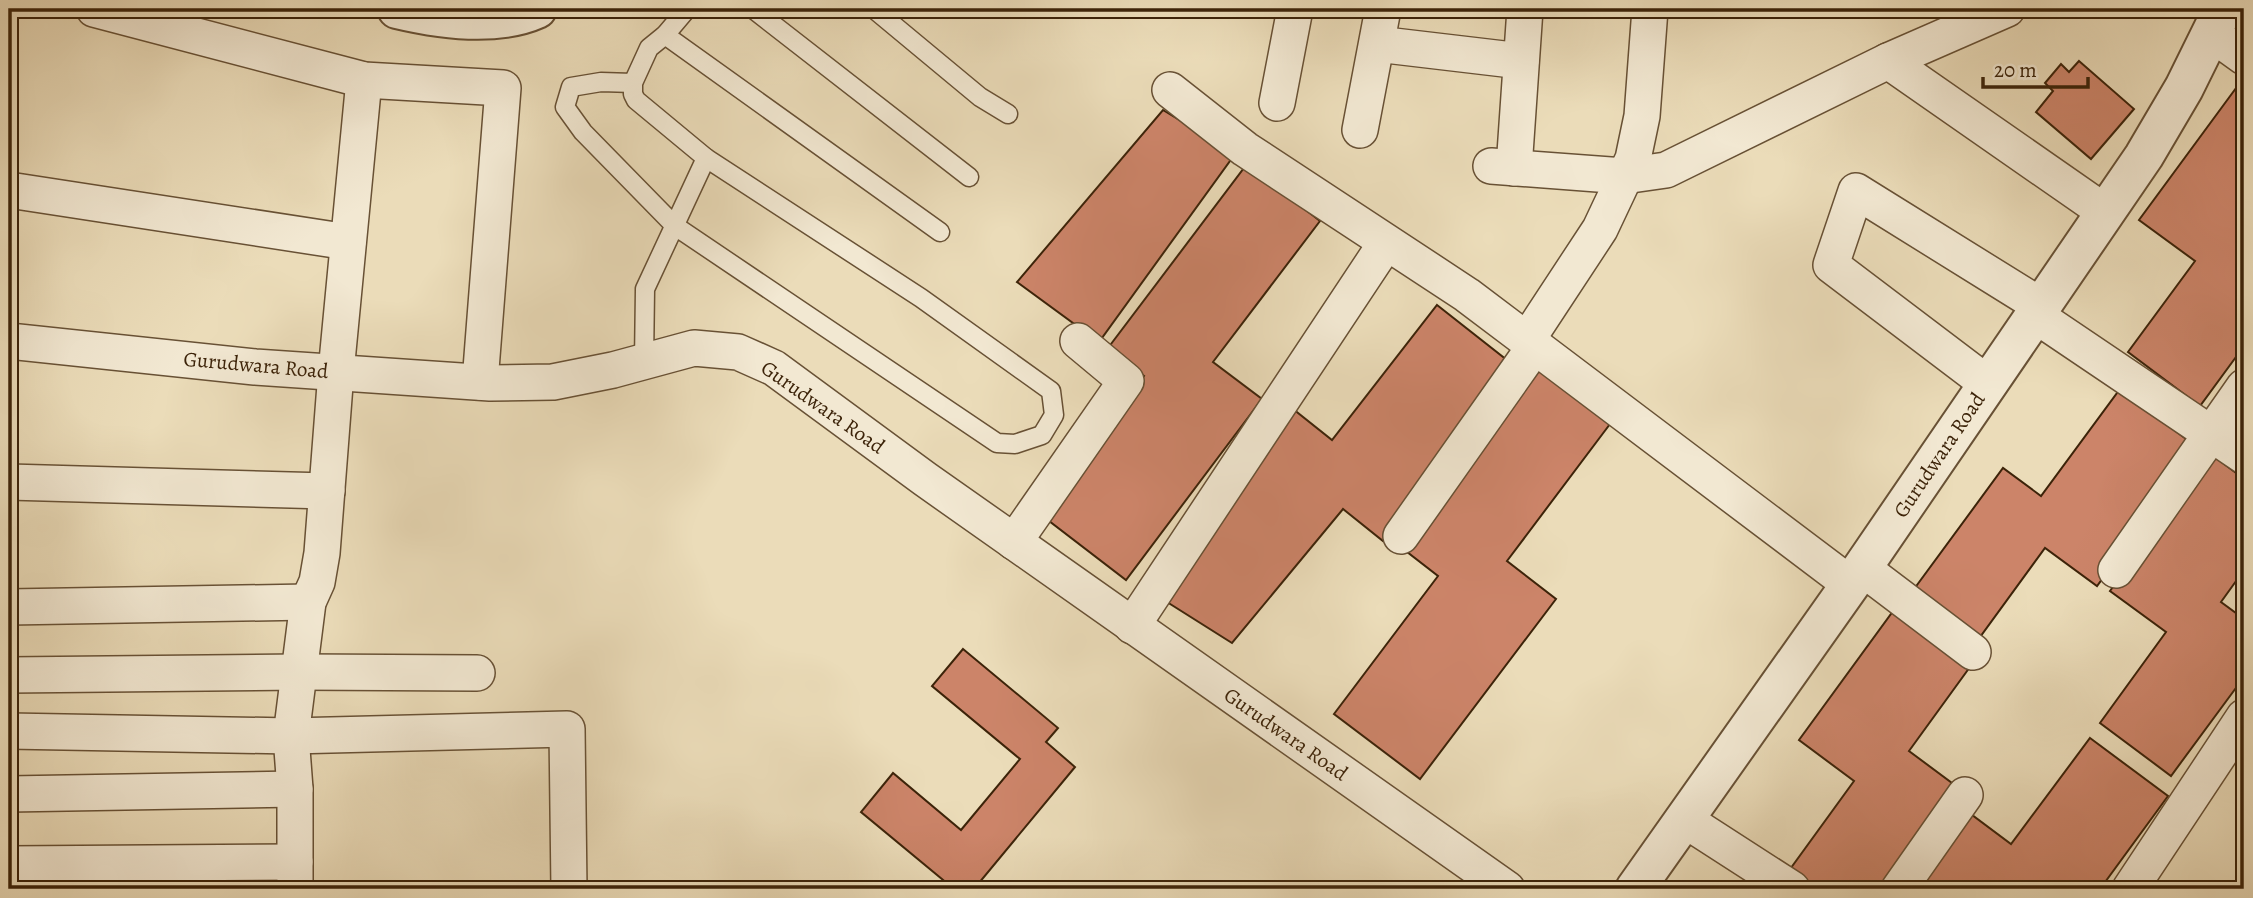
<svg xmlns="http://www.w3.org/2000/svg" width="2253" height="898" font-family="Alegreya,serif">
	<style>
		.building { fill: #cc8469; stroke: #3c2309; stroke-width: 2 }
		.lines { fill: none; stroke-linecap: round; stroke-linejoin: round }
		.service-casing { stroke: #685135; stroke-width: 21 }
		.minor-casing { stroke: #685135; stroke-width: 38 }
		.tertiary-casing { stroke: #685135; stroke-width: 42 }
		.service { stroke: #f2e8d2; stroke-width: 18 }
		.minor { stroke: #f2e8d2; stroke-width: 35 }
		.tertiary { stroke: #f2e8d2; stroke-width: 38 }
		.labels { text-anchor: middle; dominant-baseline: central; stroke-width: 6; stroke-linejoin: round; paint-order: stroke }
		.street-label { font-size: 21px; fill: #3c2309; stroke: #f2e8d2 }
	</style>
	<rect width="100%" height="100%" fill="#ebdcb9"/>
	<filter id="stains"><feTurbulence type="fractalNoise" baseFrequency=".00286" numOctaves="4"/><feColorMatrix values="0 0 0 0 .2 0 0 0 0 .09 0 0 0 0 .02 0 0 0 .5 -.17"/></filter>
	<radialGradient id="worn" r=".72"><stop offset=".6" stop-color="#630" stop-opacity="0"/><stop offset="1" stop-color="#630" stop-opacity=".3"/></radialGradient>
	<g class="building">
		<path d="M2079 61 2134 109 2091 159 2036 112 2053 91 2045 83 2061 64 2069 72Z"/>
		<path d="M2239 84 2244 87V346L2200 406 2128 352 2195 261 2139 220Z"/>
		<path d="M1163 110 1235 154 1099 342 1017 282Z"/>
		<path d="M1247 164 1320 221 1213 362 1262 399 1126 580 1040 514 1144 376 1108 348Z"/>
		<path d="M1437 305 1517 368 1383 541 1343 509 1232 643 1167 602 1293 409 1332 440Z"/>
		<path d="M1540 364 1613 420 1507 561 1556 599 1420 779 1334 714 1438 576 1402 548Z"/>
		<path d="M2120 389 2198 448 2097 586 2045 548 1972 648 1906 600 2003 468 2041 496Z"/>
		<path d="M2244 401V434L2229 423Z"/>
		<path d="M2211 454 2244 479V570L2221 602 2244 619V677L2171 776 2100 723 2166 632 2110 591Z"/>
		<path d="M1899 603 1975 660 1909 751 1960 789 1886 889H1811L1788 872 1854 781 1799 740Z"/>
		<path d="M963 649 1058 728 1046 742 1075 767 974 889H954L861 812 893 773 961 830 1020 759 932 686Z"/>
		<path d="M2090 738 2168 796 2100 889H1905L1964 809 2011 844Z"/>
	</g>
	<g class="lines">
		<g class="service-casing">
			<g id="service">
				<path d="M687 9 665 35 649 48 633 83V94L636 100 706 158"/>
				<path d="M753 9 969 177"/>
				<path d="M874 9 980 97 1008 114"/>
				<path d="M665 35 940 232"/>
				<path d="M633 83 601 82 571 87 565 107 583 132 675 226 997 443 1015 444 1042 435 1054 415 1051 391 921 298 706 158 645 289 644 362"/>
			</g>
		</g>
		<g class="minor-casing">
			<g id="minor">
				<path d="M94 9 364 80 503 88 480 382"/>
				<path d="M2007 9 1888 61 2105 212"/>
				<path d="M2212 34 2244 57"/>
				<path d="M1377 44 1521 61"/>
				<path d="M1170 90 1245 149 1467 295 1850 584"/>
				<path d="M1277 103 1295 9"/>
				<path d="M1360 130 1383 9"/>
				<path d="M1491 166 1624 176 1666 170 1888 61"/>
				<path d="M1514 168 1525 9"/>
				<path d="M9 190 348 242"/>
				<path d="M2035 315 2244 456"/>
				<path d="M1527 340 1600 229 1633 159 1642 116 1650 9"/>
				<path d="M9 341 255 367 490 383 553 382 613 370 694 348 738 352 774 368 925 479 1507 889"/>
				<path d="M1988 384 1831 265 1856 191 2041 306"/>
				<path d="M9 482 327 491"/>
				<path d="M1401 536 1535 346"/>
				<path d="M1014 542 1126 381 1078 341"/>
				<path d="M1862 568 1973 652"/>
				<path d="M2116 570 2244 387"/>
				<path d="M9 607 308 602"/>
				<path d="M1132 626 1386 243"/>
				<path d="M9 675 300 672 477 673"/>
				<path d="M9 731 291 736 567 729 569 889"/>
				<path d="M9 794 295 789"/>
				<path d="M1685 820 1792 889"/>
				<path d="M9 864 295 862"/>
				<path d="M295 889V789L291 736 308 602 317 582 322 553 336 372 364 80"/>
				<path d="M1899 889 1965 795"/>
				<path d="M2130 889 2244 717"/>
			</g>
		</g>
		<g class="tertiary-casing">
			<g id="tertiary">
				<path d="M397 9C439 19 497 27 537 9"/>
				<path d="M1635 889 1862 568 2144 156 2184 88 2223 9"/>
			</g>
		</g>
		<use href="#service" class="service"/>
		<use href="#minor" class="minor"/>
		<use href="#tertiary" class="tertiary"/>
	</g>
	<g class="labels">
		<g class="street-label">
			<text transform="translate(256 365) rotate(5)">Gurudwara Road</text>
			<text transform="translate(823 407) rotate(35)">Gurudwara Road</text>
			<text transform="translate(1939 455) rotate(-56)">Gurudwara Road</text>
			<text transform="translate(1286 734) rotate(35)">Gurudwara Road</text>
		</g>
	</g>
	<rect width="2253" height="898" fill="none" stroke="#ebdcb9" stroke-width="35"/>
	<rect x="10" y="10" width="2232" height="877" fill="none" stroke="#3c2309" stroke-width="3.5"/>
	<rect x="18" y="18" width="2218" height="863" fill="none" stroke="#3c2309" stroke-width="2"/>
	<path d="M1983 77v10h105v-10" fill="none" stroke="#3c2309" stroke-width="3.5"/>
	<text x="1994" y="77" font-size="21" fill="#3c2309" stroke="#f2e8d2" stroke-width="5" paint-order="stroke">20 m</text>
	<rect width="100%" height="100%" filter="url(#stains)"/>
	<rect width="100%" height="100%" fill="url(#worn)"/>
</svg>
